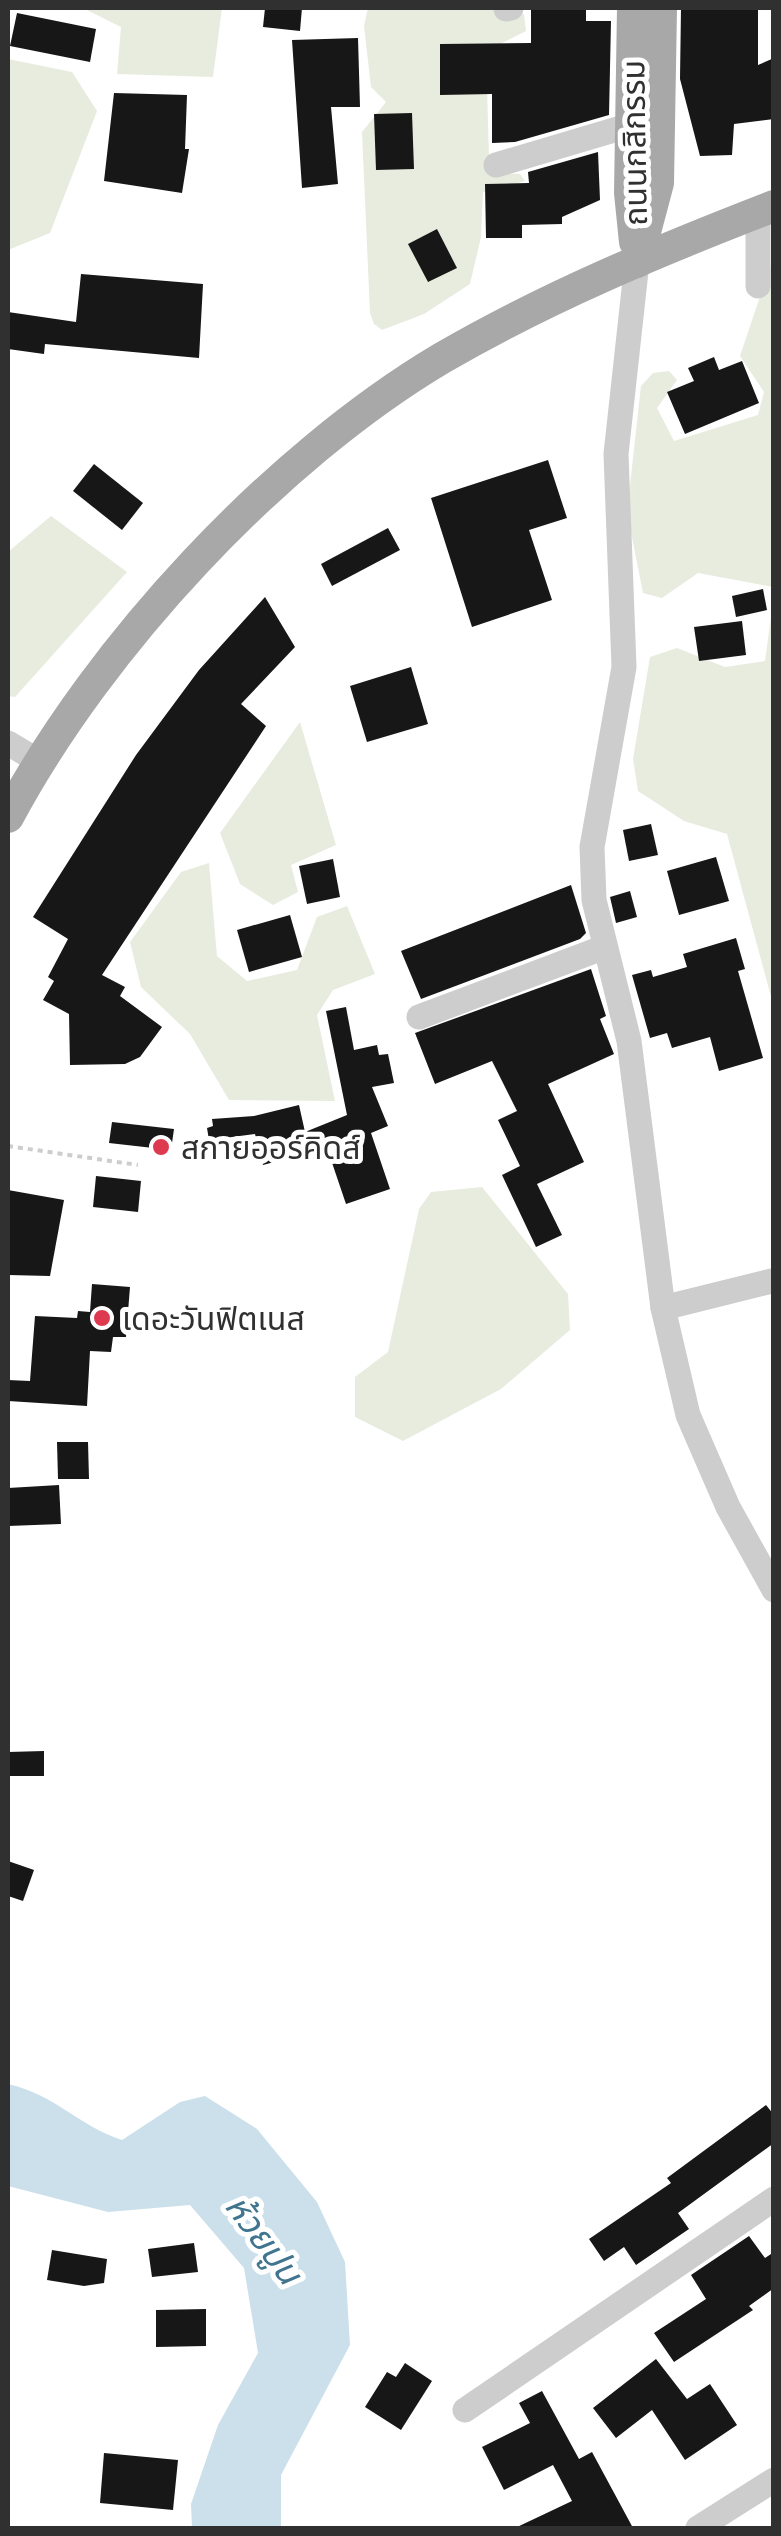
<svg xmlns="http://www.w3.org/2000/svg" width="781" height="2536" font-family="Cabin,'Noto Sans Thai',sans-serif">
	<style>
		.green { fill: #e7ecdf }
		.water { fill: #cce0eb }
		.building { fill: #171717 }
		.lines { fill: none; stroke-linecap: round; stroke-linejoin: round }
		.path { stroke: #cdcdcd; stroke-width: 4; stroke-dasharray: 5 5; stroke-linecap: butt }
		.minor { stroke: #cdcdcd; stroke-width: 25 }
		.major { stroke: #a8a8a8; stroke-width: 32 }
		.poi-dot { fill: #de3a4f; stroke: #fff; stroke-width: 4 }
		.labels { text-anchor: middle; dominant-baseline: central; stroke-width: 10; stroke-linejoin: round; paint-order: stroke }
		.street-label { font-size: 32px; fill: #303030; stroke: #fff }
		.poi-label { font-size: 32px; fill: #303030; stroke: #fff; text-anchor: start }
		.water-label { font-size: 35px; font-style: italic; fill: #41758f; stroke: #fff }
	</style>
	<rect width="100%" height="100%" fill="#fff"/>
	<g class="green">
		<path d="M83 8H222L213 77 117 74 121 27Z"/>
		<path d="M368 8H492L524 14 526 31 486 51 489 158 496 173 520 174 525 181 483 192 481 237 470 284 424 314 382 330 374 324 370 313 362 132 386 102 371 87 364 26Z"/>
		<path d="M8 59 72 72 97 111 50 233 8 250Z"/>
		<path d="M773 258V587L698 573 662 598 643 593 627 512 641 386 653 373 669 371 677 380 657 408 674 441 758 415 764 392 740 356Z"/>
		<path d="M51 516 127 572 15 697 8 696V552Z"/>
		<path d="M773 603V1004L727 834 684 821 638 791 633 759 650 657 677 648 725 667 765 661Z"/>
		<path d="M300 722 336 845 291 865 298 892 273 905 240 884 220 833Z"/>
		<path d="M209 863 217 956 247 981 297 970 317 917 347 906 375 974 333 990 317 1015 335 1101 229 1100 190 1034 141 987 130 942 181 872Z"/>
		<path d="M482 1187 568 1294 570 1330 501 1389 403 1441 355 1417V1377L388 1352 419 1209 431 1192Z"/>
	</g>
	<path class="water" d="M8 2084C56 2095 77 2125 122 2140L180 2102 205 2096 257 2129 317 2202 345 2262 350 2345 281 2475V2528H192L191 2504 218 2425 258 2353 244 2268 190 2205 108 2212 8 2186Z"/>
	<g class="building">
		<path d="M265 8H302L300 31 263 27Z"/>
		<path d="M531 8H586V21H611L609 115 515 142 492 143V94L440 95V44L531 43Z"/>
		<path d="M681 8H758V65L774 58V119L734 124 732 155 700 156 680 79Z"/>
		<path d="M17 13 96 29 90 62 10 46Z"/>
		<path d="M358 38 360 107H331L338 184 302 188 292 40Z"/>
		<path d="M114 93 187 95 185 149H189L182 193 104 181Z"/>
		<path d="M412 113 414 169 376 170 374 114Z"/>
		<path d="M598 152 600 200 562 217V224L522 225V238H486L485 184 529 183 528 172Z"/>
		<path d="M437 229 457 268 428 282 408 244Z"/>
		<path d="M81 274 203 284 199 358 45 344 44 354 8 349V312L76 322Z"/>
		<path d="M714 357 719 370 742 361 759 403 685 434 667 392 694 381 688 368Z"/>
		<path d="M548 460 567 518 529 530 552 600 472 627 431 498Z"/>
		<path d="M94 464 143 503 122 530 73 491Z"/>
		<path d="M388 528 400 550 332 586 321 564Z"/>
		<path d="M763 589 767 610 736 617 732 596Z"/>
		<path d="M265 597 295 647 241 704 266 726 102 975 125 987 120 996 162 1027 140 1057 125 1064 70 1065 69 1014 43 1000 54 981 48 977 68 939 33 917 136 755 199 670Z"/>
		<path d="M742 621 746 655 699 661 694 627Z"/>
		<path d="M411 667 428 724 367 742 350 686Z"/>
		<path d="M651 824 658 855 629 861 623 830Z"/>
		<path d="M716 857 729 901 679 915 667 871Z"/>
		<path d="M333 859 340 897 307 904 299 866Z"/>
		<path d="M571 885 586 933 580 939 421 999 401 951Z"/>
		<path d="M630 891 637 917 616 923 610 897Z"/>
		<path d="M290 915 302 957 249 972 237 930Z"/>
		<path d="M736 938 745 969 738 971 763 1058 719 1071 710 1037 672 1048 667 1033 650 1038 632 975 651 970 653 977 687 967 683 954Z"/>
		<path d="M591 969 606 1016 600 1019 614 1054 548 1084 584 1162 537 1184 562 1235 536 1247 502 1175 520 1166 498 1120 517 1111 492 1061 435 1084 415 1033Z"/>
		<path d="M346 1007 354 1050 377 1045 379 1055 388 1054 394 1083 372 1087 388 1126 371 1133 390 1189 346 1204 327 1148 263 1165 255 1134 209 1140 207 1128 213 1126 212 1119 254 1116 299 1105 305 1132 347 1115 326 1011Z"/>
		<path d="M112 1122 174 1129 171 1150 109 1143Z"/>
		<path d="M96 1176 141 1181 138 1212 93 1207Z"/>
		<path d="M8 1190 64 1200 50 1276 8 1275Z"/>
		<path d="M92 1284 130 1287 126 1337H113L111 1352 90 1351 87 1406 8 1401V1380L30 1381 35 1316 77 1318 78 1311 90 1312Z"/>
		<path d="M57 1442H88L89 1479H58Z"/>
		<path d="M59 1485 61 1524 8 1526V1488Z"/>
		<path d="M44 1751V1776H8V1752Z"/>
		<path d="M8 1861 34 1870 23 1901 8 1896Z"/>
		<path d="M766 2105 774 2115V2143L678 2213 689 2229 636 2265 624 2247 604 2261 589 2239 671 2183 667 2178Z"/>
		<path d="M749 2236 765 2258 774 2252V2288L749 2306 753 2310 674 2362 654 2333 706 2299 691 2275Z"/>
		<path d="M194 2243 198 2272 152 2277 148 2249Z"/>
		<path d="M52 2250 107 2259 104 2283 84 2286 47 2280Z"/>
		<path d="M206 2309V2346L156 2347V2310Z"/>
		<path d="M656 2359 687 2399 710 2384 737 2425 685 2460 652 2410 616 2438 593 2408Z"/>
		<path d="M405 2363 432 2381 401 2430 365 2407 387 2372 396 2377Z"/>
		<path d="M542 2391 579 2459 592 2452 633 2528H515L572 2501 553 2465 504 2490 482 2447 530 2423 519 2403Z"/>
		<path d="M104 2453 178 2460 173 2510 100 2503Z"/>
	</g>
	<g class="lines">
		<path class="path" d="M8 1146 138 1165"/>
		<g class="minor">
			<path d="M506 9 511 8"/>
			<path d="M496 165 631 125"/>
			<path d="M637 262 616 454 624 667 592 847 594 900 629 1041 663 1308 688 1415 728 1507 774 1590"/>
			<path d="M758 286V212"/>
			<path d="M8 743 38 761"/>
			<path d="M419 1017 605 947"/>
			<path d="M663 1308 772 1281"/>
			<path d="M465 2410 774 2199"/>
			<path d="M698 2528 774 2480"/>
		</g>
		<g class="major">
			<path d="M633 8 630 193 635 242"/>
			<path d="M637 262 658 183 661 8"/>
			<path d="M8 817C100 645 274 458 442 358 547 297 660 250 774 206"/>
		</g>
	</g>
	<g class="poi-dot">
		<circle cx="161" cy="1147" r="10"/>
		<circle cx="102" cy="1318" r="10"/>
	</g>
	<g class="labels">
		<g class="street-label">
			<text transform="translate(634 143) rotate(-91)">ถนนกสิกรรม</text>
		</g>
		<g class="poi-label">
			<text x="181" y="1147">สกายออร์คิดส์</text>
			<text x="122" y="1318">เดอะวันฟิตเนส</text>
		</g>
		<g class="water-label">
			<text transform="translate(264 2239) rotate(53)">ห้วยปูน</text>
		</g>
	</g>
	<rect width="781" height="2536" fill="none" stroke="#303030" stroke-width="20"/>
</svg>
